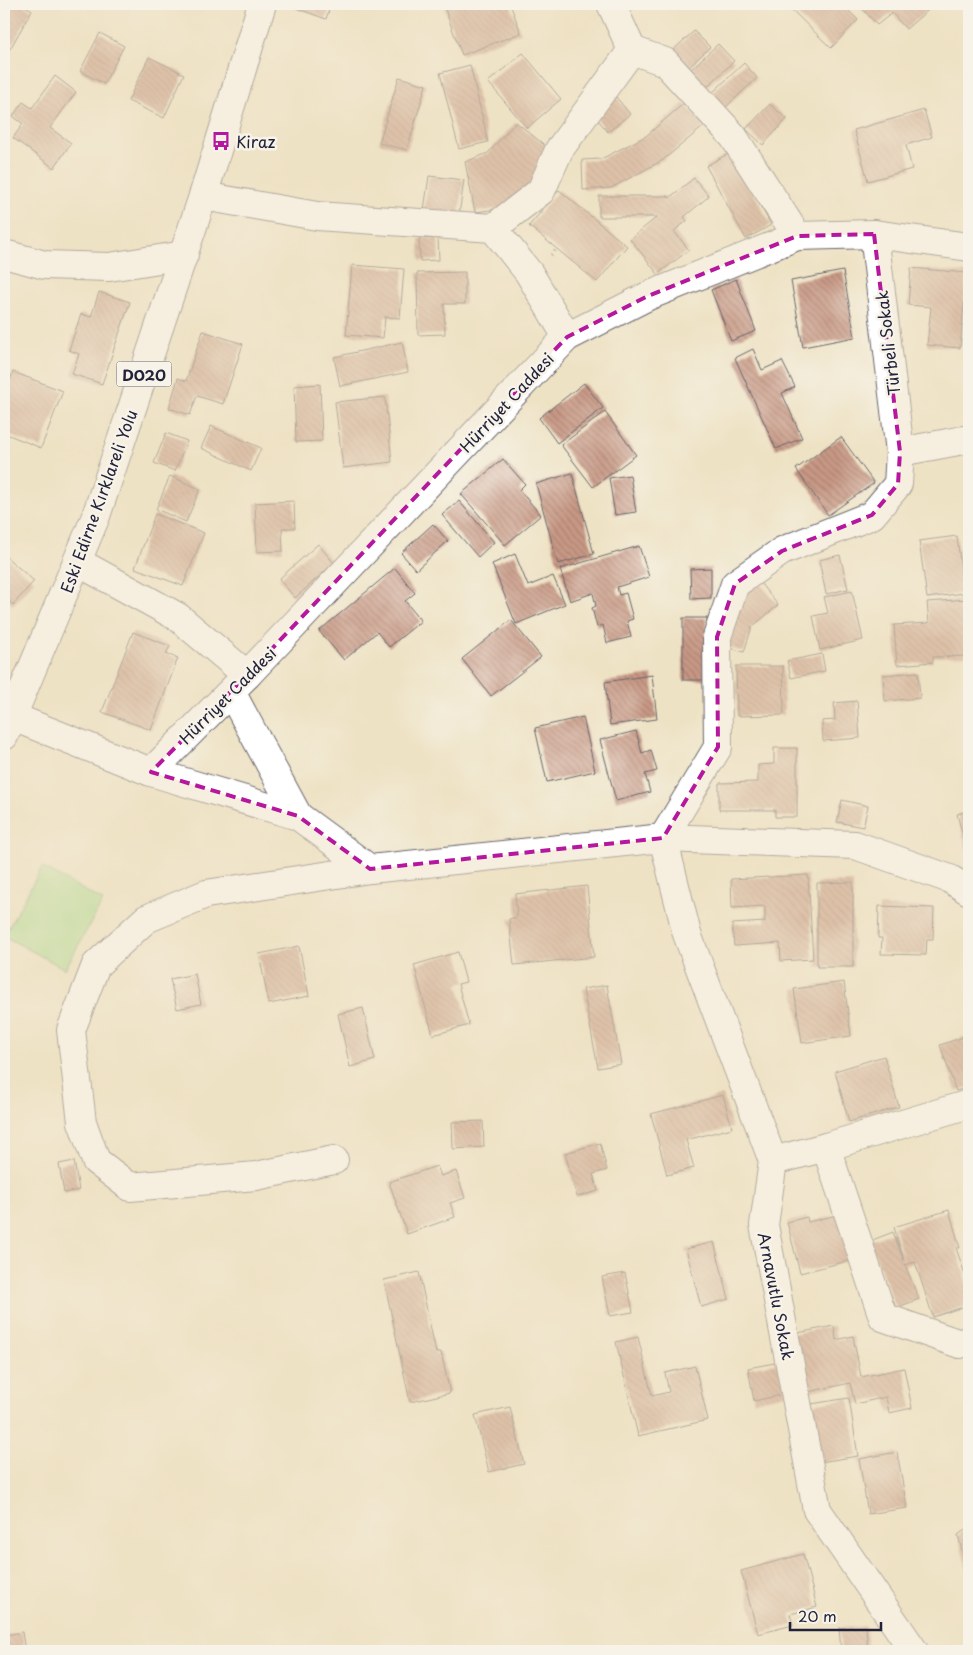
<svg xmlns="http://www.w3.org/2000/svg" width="973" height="1655" font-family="'Playpen Sans',sans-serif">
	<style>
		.green { fill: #a4d98a; stroke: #637e62 }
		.building { fill: url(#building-back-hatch) }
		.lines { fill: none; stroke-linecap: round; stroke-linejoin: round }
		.minor-casing { stroke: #69656b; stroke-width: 30 }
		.highway-casing { stroke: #69656b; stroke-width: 30 }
		.path { stroke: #69656b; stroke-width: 3; stroke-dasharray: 1 4; stroke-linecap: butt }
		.minor { stroke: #fff; stroke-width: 28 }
		.highway { stroke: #fff; stroke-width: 28 }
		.marked { fill: none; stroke: #b5179e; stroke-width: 4; stroke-dasharray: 10 6; stroke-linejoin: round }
		.labels { text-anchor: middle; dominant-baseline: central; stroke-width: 5; stroke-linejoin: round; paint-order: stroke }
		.shield { fill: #f7f3e8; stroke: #62616f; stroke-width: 1 }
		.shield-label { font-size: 15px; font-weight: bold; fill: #22223b }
		.poi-label { font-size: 16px; fill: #22223b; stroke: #f7f3e8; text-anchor: start }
		.street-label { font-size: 16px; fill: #22223b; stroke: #f7f3e8 }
	</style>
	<defs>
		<pattern id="building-back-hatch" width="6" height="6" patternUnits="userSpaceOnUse" patternTransform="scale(1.25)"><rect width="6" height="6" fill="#c99985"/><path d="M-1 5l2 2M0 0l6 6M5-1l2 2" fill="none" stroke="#a37c6e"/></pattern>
	</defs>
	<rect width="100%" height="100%" fill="#f7f3e8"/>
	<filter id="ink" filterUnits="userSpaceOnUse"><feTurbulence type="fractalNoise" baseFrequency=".02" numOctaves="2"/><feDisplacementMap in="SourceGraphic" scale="10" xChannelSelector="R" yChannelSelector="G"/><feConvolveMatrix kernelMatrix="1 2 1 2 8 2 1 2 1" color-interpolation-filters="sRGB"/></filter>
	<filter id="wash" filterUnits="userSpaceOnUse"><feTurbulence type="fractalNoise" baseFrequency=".0096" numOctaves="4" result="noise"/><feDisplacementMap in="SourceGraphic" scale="20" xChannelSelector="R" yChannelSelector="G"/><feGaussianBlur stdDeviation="1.12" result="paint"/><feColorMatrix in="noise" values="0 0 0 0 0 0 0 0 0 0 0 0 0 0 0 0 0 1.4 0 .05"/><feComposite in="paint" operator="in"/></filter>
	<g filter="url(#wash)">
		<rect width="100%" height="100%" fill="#eee2c4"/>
		<path class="green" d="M42 867 103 901 65 969 4 936Z"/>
		<g id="blocks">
			<g class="building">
				<path d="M6 4H22L32 10 10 49 4 45V8Z"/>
				<path d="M297 4H331L326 19 296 8Z"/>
				<path d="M443 4H510L521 33 462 55Z"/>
				<path d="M795 4H842L858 20 831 48 790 8Z"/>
				<path d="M858 4H935L906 29 892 13 877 25Z"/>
				<path d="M694 31 710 47 686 70 670 53Z"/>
				<path d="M100 33 124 46 104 84 80 71Z"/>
				<path d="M718 44 734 61 706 88 689 71Z"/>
				<path d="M523 53 561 99 527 128 488 82Z"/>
				<path d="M149 57 184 74 164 118 128 101Z"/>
				<path d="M744 63 757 78 725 108 711 94Z"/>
				<path d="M470 65 488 142 459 149 440 73Z"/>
				<path d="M55 76 76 92 50 128 71 143 54 168 13 138 23 124 13 116 23 102 32 108Z"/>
				<path d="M399 77 426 85 407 150 379 143Z"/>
				<path d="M616 97 630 114 608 132 594 115Z"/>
				<path d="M684 103 704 126 663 160 611 188 583 190 582 160 601 159 646 136Z"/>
				<path d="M770 104 787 119 763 145 746 129Z"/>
				<path d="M924 110 932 137 906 145 912 169 868 181 854 130Z"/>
				<path d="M516 122 553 152 534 187 504 208 475 212 465 162 488 153Z"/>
				<path d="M731 152 771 225 746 239 706 166Z"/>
				<path d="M429 176 464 180 459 215 424 210Z"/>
				<path d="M694 178 709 196 684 217 687 221 674 231 689 250 658 274 630 239 657 217H599V196H668L669 198Z"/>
				<path d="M559 190 627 246 597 282 529 226Z"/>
				<path d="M438 238 439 260 420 261 419 239Z"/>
				<path d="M352 265 404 269 400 318 385 317 383 338 346 335Z"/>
				<path d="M911 268 967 273 960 348 927 345 931 307 908 305Z"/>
				<path d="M843 271 855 337 803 347 791 281Z"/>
				<path d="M465 272V304H444L445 334 418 335 417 273Z"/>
				<path d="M736 279 756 331 731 341 711 290Z"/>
				<path d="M99 292 130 302 102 384 72 374 79 354 69 350 81 314 91 317Z"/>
				<path d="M203 331 243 344 223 404 197 396 190 415 169 408 178 378 186 381Z"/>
				<path d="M402 342 408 372 340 386 334 357Z"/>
				<path d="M753 349 762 370 782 361 795 387 782 393 802 438 776 449 735 358Z"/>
				<path d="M13 372 63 391 41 448 4 433V397Z"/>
				<path d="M584 383 603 408 557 443 539 418Z"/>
				<path d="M320 384 322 441 296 442 294 386Z"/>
				<path d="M385 397 392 462 343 468 335 402Z"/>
				<path d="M605 412 636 455 593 487 561 445Z"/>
				<path d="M211 426 261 448 251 471 201 448Z"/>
				<path d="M166 433 187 441 175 471 154 463Z"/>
				<path d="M841 437 874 483 828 515 796 469Z"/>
				<path d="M503 459 525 484 519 490 541 515 505 545 461 494Z"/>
				<path d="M572 473 594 554 558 564 536 484Z"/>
				<path d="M630 475 636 512 615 515 609 478Z"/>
				<path d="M170 476 200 489 186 522 156 509Z"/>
				<path d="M294 501 295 528H282L283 551 257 552 255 503Z"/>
				<path d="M459 501 494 542 478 557 442 515Z"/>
				<path d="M155 514 204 533 183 586 135 568Z"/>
				<path d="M433 524 448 541 416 570 401 553Z"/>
				<path d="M957 536 964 593 927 598 919 541Z"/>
				<path d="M318 544 334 563 295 598 279 579Z"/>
				<path d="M639 546 649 577 617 587 619 595 626 593 633 619 627 621 631 637 607 643 603 625 597 627 592 608 596 606 593 593 570 601 560 569Z"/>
				<path d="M515 554 528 586 553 576 565 604 516 624 492 564Z"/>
				<path d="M4 555 34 581 13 605 4 597Z"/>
				<path d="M840 555 848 589 826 594 819 560Z"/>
				<path d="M395 568 415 593 405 601 421 621 389 647 377 632 344 660 319 631Z"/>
				<path d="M711 568V598L691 599 690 569Z"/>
				<path d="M760 583 778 605 752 627 744 652 723 646 737 602Z"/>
				<path d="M852 591 863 640 820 650 813 616 828 613 824 597Z"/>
				<path d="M969 599V656L933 657V662L897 665 894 625 929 623 927 602Z"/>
				<rect x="683" y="618" width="24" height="62"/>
				<path d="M511 620 541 657 491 696 462 659Z"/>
				<path d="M133 632 170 646 166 654 178 658 151 730 102 712Z"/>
				<path d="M822 654 825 671 791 678 787 661Z"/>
				<path d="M736 666H783L784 715 737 716Z"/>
				<path d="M918 672 920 698 885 701 883 675Z"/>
				<path d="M652 675 657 719 610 725 605 682Z"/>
				<path d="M857 701 860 738 823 741 822 721 835 720 834 703Z"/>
				<path d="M583 717 595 771 547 782 535 728Z"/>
				<path d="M636 731 642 753 651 750 657 771 645 774 650 792 616 801 600 740Z"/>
				<path d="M774 748H797V817H775V810H719V783L758 782V765L774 764Z"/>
				<path d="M842 800 868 806 863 827 837 822Z"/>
				<path d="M969 811V859L957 814Z"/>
				<path d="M808 875 813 959 781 961 780 943 734 946 732 924 765 922V906L732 908 731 879Z"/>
				<path d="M853 882V967H817V883Z"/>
				<path d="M587 886 594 957 514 965 509 919 517 917 515 894Z"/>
				<path d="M879 906 934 908 933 939H927L926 955 881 954 882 938H878Z"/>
				<path d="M299 946 309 996 269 1004 259 954Z"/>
				<path d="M458 952 466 982 458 984 469 1025 433 1035 414 965Z"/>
				<path d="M195 974 201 1004 177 1009 170 979Z"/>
				<path d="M844 982 851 1036 802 1043 794 989Z"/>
				<path d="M607 985 621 1064 598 1068 583 989Z"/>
				<path d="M363 1008 375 1060 350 1067 338 1014Z"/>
				<path d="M969 1035V1087L956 1091 940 1045Z"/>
				<path d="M884 1056 899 1107 849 1122 835 1071Z"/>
				<path d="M723 1095 732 1128 686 1140 694 1168 667 1175 651 1114Z"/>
				<path d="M483 1121 484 1147 453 1149 452 1122Z"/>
				<path d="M600 1143 607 1170 593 1174 598 1191 577 1197 565 1153Z"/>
				<path d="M74 1161 79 1190 64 1193 59 1164Z"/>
				<path d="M437 1166 441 1176 456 1171 465 1198 450 1203 455 1217 407 1234 389 1182Z"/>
				<path d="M949 1210 960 1248H956L969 1286V1305L933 1317 915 1262 905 1265 919 1299 896 1308 870 1241 893 1232 904 1261 894 1227Z"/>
				<path d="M841 1214 852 1260 800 1273 787 1222 807 1217 808 1222Z"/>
				<path d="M714 1242 729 1299 701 1307 686 1249Z"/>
				<path d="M419 1272 436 1353 441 1352 450 1393 410 1402 384 1280Z"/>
				<path d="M625 1273 633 1312 610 1316 602 1277Z"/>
				<path d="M834 1326 836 1340 853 1336 861 1377 904 1368 912 1408 889 1413 886 1397 855 1404 850 1383 803 1393 792 1334Z"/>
				<path d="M638 1337 652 1396 669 1392 665 1373 695 1366 708 1420 638 1436 616 1342Z"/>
				<path d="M780 1362 786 1394 754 1401 748 1368Z"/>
				<path d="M849 1398 858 1456 820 1462 811 1404Z"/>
				<path d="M510 1407 524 1464 489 1472 475 1415Z"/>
				<path d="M897 1452 907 1508 868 1514 859 1459Z"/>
				<path d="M969 1527V1578L958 1535Z"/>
				<path d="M803 1554 817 1607 790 1614 793 1625 758 1634 741 1571Z"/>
				<path d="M866 1626 868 1651H841L839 1628Z"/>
				<path d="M22 1632 25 1651H7L6 1635Z"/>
			</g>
		</g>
	</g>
	<g filter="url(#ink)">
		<use href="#blocks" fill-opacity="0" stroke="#69656b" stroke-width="1"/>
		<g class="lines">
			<g class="minor-casing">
				<g id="minor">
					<path d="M611 4 632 50 665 62 733 136 797 236"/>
					<path d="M203 196 317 216 493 228 529 273 567 337"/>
					<path d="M493 228 541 191 559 150 632 50"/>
					<path d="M874 234 900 452"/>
					<path d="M4 254 45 265 109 267 184 255"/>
					<path d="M78 562 178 617 247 675"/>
					<path d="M231 692 298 816"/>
					<path d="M13 717 151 772 298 816 370 869"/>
					<path d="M151 772 247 675 567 337 648 296 797 236 874 234 969 247"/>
					<path d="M969 1104 826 1147 883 1317 960 1344 969 1340"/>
					<path d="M334 1160 256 1176 130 1187 96 1161 82 1122 71 1030 96 965 146 919 206 894 370 869 663 838 855 845 950 879 969 891"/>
					<path d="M773 1161 826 1147"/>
					<path d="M914 1651 817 1510 764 1225 773 1161 687 934 663 838 718 747 717 637 735 584 782 551 872 515 898 484 900 452 969 439"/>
				</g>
			</g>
			<g class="highway-casing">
				<path id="highway" d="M4 736 96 516 203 196 262 4"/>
			</g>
			<path class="path" d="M551 255 557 249"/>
			<use href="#minor" class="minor"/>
			<use href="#highway" class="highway"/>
		</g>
	</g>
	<path d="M0 0H973V1655H0ZM874 234 900 452 898 484 872 515 782 551 735 584 717 637 718 747 663 838 370 869 298 816 151 772 247 675 567 337 648 296 797 236Z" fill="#eee2c4" fill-opacity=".55" fill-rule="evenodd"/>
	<path class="marked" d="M874 234 900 452 898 484 872 515 782 551 735 584 717 637 718 747 663 838 370 869 298 816 151 772 247 675 567 337 648 296 797 236Z"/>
	<defs>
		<g id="bus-bare" transform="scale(1.5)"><path d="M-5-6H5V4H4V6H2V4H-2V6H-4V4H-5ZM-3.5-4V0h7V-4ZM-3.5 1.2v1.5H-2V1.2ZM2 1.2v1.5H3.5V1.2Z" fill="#b5179e" stroke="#f7f3e8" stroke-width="2.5" paint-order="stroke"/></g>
	</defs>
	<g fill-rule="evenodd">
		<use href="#bus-bare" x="221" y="141"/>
	</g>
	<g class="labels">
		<rect class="shield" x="116.5" y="361.5" width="55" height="25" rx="4"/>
		<g class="shield-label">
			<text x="144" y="374">D020</text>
		</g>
		<g class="poi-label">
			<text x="236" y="141">Kiraz</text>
		</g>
		<g class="street-label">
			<text transform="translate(887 343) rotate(-97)">Türbeli Sokak</text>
			<text transform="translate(506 402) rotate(-47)">Hürriyet Caddesi</text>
			<text transform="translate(98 501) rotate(-70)">Eski Edirne Kırklareli Yolu</text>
			<text transform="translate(227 695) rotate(-45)">Hürriyet Caddesi</text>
			<text transform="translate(777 1296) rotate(79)">Arnavutlu Sokak</text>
		</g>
	</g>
	<rect width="973" height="1655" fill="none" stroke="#f7f3e8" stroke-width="20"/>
	<path d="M790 1622v8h91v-8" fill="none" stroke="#22223b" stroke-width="2.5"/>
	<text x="798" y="1622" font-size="15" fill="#22223b" stroke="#f7f3e8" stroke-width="4" paint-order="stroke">20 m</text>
</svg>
